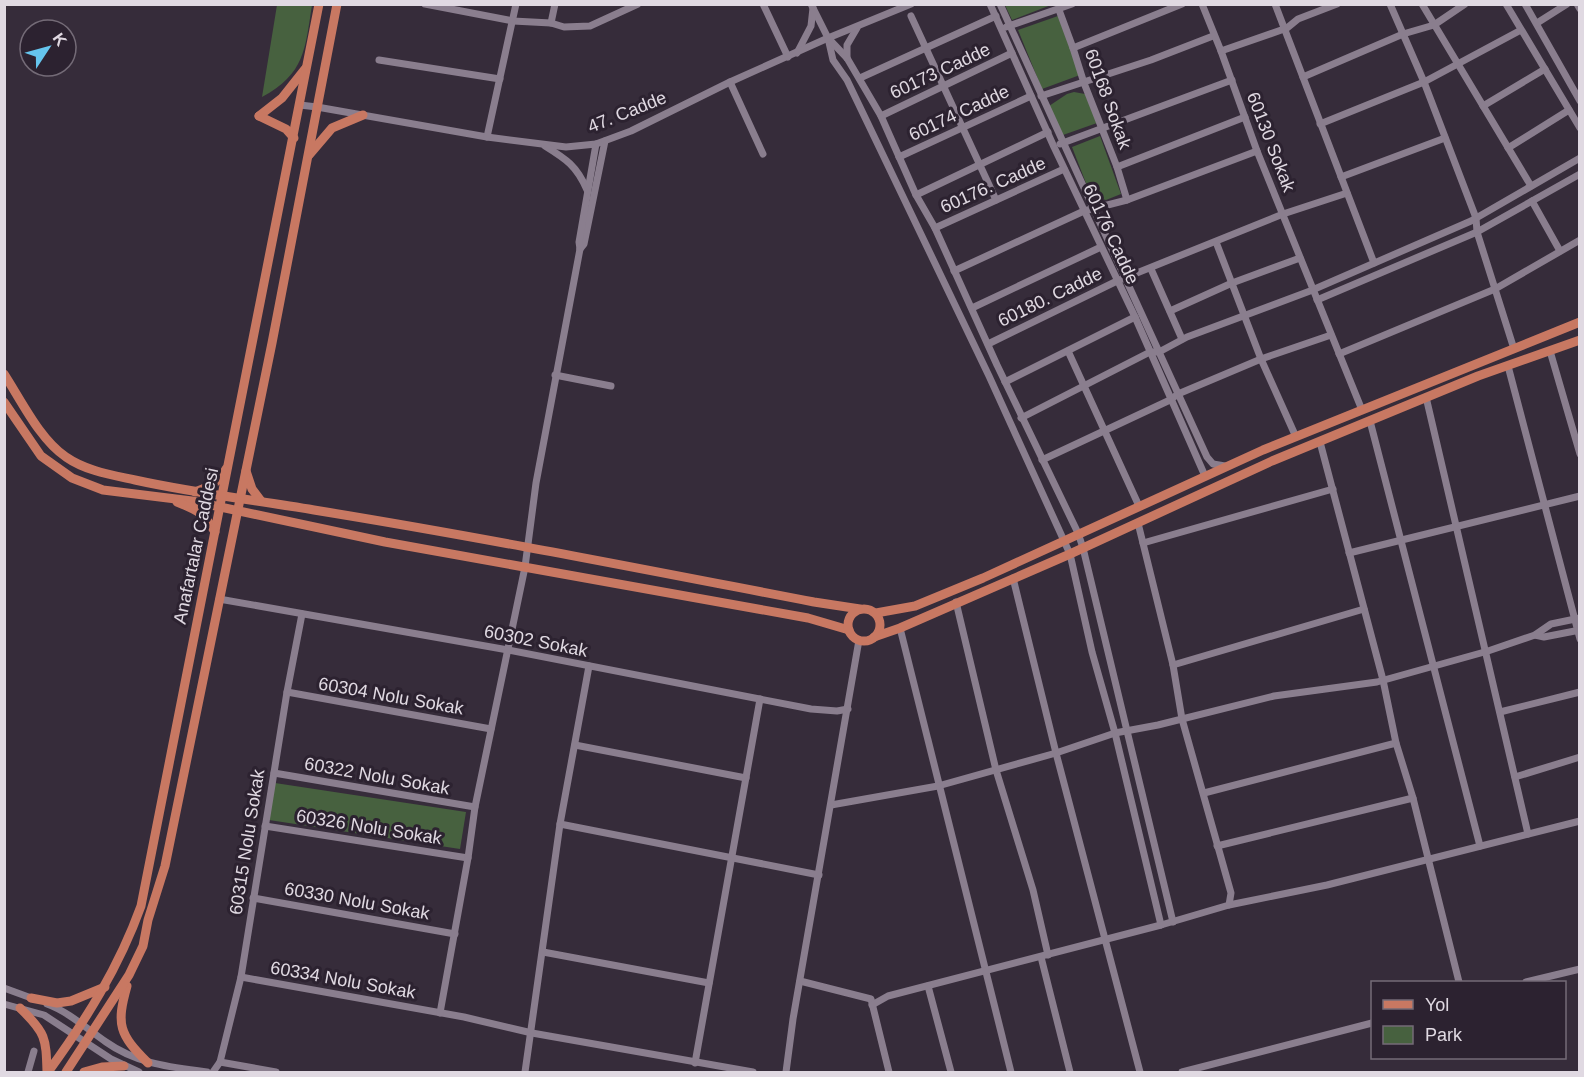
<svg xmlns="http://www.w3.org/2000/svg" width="1584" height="1077" font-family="Helvetica,sans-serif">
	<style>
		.green { fill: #47613f }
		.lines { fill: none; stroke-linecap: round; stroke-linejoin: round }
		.minor { stroke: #8a7e8e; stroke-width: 7 }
		.major { stroke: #c87862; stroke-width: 9 }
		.labels { text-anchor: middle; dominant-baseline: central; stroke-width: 6; stroke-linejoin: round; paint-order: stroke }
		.street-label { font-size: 18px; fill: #e0d9e2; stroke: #2c2230 }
	</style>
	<rect width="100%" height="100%" fill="#362c3a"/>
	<g class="green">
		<path d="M277 5H312C305 49 305 74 262 97Z"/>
		<path d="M1005 5H1051L1012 20Z"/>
		<path d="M1058 16 1080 75 1042 89 1018 30Z"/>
		<path d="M1074 92 1085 94 1097 123 1063 135 1049 106 1067 94Z"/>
		<path d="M1100 136 1121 194 1106 200 1091 196 1072 147Z"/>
		<path d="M275 783 466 812 460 849 269 820Z"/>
	</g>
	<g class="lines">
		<g class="minor">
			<path d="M425 4 513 21 551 23 564 27 590 26 638 4"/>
			<path d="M763 4 788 57"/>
			<path d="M811 4 828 38 833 60 847 80 989 376 1070 554 1092 652 1115 733 1161 925"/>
			<path d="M990 4 1054 147 1135 317 1205 476"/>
			<path d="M1000 4 1207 457 1213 464 1225 466"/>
			<path d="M1202 4 1221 51 1257 151 1362 410"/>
			<path d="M1275 4 1374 263"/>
			<path d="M1390 4 1424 82 1476 218 1477 232 1514 349"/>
			<path d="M1422 4 1531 186"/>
			<path d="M1506 4 1580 128"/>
			<path d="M1525 4 1580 101"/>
			<path d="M1577 4 1580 9"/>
			<path d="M1059 10 1073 48 1084 83 1117 167 1127 200"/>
			<path d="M911 16 996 200"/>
			<path d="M551 23 555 4"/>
			<path d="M1537 23 1567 4"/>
			<path d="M1006 27 1072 4"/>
			<path d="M828 38 847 58 881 116 916 195 935 228 997 365 1078 533 1083 548 1173 922"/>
			<path d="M1073 48 1182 4"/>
			<path d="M1221 51 1287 28 1298 19 1337 4"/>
			<path d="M797 53 811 26 813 8"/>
			<path d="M847 58V45L857 28"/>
			<path d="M379 60 500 79"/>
			<path d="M1303 77 1403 34 1434 25 1465 4"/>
			<path d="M860 78 996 16"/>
			<path d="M730 82 763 154"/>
			<path d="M1041 96 1151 60 1213 36"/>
			<path d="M300 105 317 107 487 137 566 147 596 144 631 131 730 82 828 38 911 4"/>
			<path d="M1483 106 1545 69"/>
			<path d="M881 116 1012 53"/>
			<path d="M1320 124 1424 82 1521 30"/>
			<path d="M487 137 516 4"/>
			<path d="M1060 144 1232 80"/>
			<path d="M545 146C566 159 577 166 587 190"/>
			<path d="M1508 148 1569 110"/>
			<path d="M899 157 1031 96"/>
			<path d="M1117 167 1245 117"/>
			<path d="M1341 177 1445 138"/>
			<path d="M916 195 1048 132"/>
			<path d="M1532 201 1560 251"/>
			<path d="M935 228 1064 169"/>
			<path d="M1216 242 1261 359 1296 437"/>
			<path d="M580 249 584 244 605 141"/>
			<path d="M1151 269 1182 339"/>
			<path d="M954 271 1084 211 1127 200 1257 151"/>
			<path d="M1317 300 1477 232 1580 174"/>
			<path d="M972 308 1101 247"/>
			<path d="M1170 311 1232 283 1300 258"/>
			<path d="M988 344 1117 281 1283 214 1347 193"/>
			<path d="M1068 351 1139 506"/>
			<path d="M1550 351 1580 454"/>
			<path d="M1339 354 1495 289 1580 240"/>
			<path d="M1508 366 1580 639"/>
			<path d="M555 375 611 386"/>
			<path d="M1005 382 1135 317"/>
			<path d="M1426 397 1528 834"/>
			<path d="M1021 418 1150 352H1159L1187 337 1310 291 1471 221 1580 158"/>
			<path d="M1370 421 1480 846"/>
			<path d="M1320 442 1383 680 1396 743 1413 798 1459 982"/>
			<path d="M1042 460 1170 400 1178 394 1261 359 1331 335"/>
			<path d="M1143 543 1333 489"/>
			<path d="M1349 553 1580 496"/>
			<path d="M1013 578 1056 753 1140 1072"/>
			<path d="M219 599 508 650 811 709 837 711 848 709"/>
			<path d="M956 602 996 770 1033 890 1048 955"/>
			<path d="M900 628 1011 1072"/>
			<path d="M1535 635 1544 637 1580 630"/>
			<path d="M1173 665 1364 609"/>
			<path d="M287 692 491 729"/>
			<path d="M1500 712 1580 692"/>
			<path d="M575 745 746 778"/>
			<path d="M274 773 475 807"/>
			<path d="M1515 777 1580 757"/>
			<path d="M1204 793 1396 743"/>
			<path d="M831 805 938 786 1056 753 1115 733 1158 725 1274 696 1377 682 1488 651 1535 635 1551 624 1580 618"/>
			<path d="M560 824 819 875"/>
			<path d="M265 826 468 858"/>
			<path d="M1217 846 1413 798"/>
			<path d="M253 898 455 934"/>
			<path d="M1229 905 1327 885 1580 821"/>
			<path d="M543 952 709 983"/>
			<path d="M1041 957 1070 1072"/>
			<path d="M241 977 464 1017 532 1033 753 1072"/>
			<path d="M800 981 871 999 889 1072"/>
			<path d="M1526 982 1580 969"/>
			<path d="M928 986 951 1072"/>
			<path d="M4 988 34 999"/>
			<path d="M4 1004 44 1015 111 1059 139 1072"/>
			<path d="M47 1004C69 1012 87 1029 106 1042 137 1064 171 1067 207 1072"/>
			<path d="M872 1005 888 996 1161 925 1229 905 1231 893 1182 719 1173 665 1138 523"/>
			<path d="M440 1013 468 858 475 807 525 567 536 483 580 249 579 242 596 144"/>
			<path d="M220 1062 276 1072"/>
			<path d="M695 1063 760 699"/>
			<path d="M28 1072 34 1051"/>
			<path d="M213 1072 220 1062 241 977 287 692 302 614"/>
			<path d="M525 1072 560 824 589 666"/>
			<path d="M786 1072 793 1019 859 640"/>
			<path d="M1182 1072 1372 1023"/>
		</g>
		<g class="major">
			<path d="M259 116 282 98 305 69"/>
			<path d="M259 116 286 129 294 138"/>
			<path d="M309 155 332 128 363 115"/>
			<path d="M4 374C21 400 40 440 66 457 86 471 112 475 135 480 194 493 254 500 314 510 481 537 647 570 814 602L860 609"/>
			<path d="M4 402 41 456 72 478 103 490 192 501 385 542 808 618 849 630"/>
			<path d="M246 471 252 489 261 501"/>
			<path d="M195 492C209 487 219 483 226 469"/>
			<path d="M177 502C197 510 204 513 215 532"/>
			<circle cx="864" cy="625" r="16"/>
			<path d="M876 613 915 606 983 578 1263 450 1580 322"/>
			<path d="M874 637 900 628 1070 554 1272 461 1478 376 1580 340"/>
			<path d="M127 986C116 1025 119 1034 148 1063"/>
			<path d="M31 998 57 1003 71 1001 105 987"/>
			<path d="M20 1008C46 1033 46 1038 47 1072"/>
			<path d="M48 1072C86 1020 119 967 141 906L319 4"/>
			<path d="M66 1072 129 975 143 946 148 920 165 866 272 343 337 4"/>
			<path d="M84 1072 102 1067 124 1066"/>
		</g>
	</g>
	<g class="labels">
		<g class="street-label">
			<text transform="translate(940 71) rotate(-25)">60173 Cadde</text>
			<text transform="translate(1108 99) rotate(70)">60168 Sokak</text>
			<text transform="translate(627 112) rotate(-22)">47. Cadde</text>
			<text transform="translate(959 113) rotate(-25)">60174 Cadde</text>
			<text transform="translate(1271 142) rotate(69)">60130 Sokak</text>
			<text transform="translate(993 185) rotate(-24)">60176. Cadde</text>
			<text transform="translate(1111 234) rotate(65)">60176 Cadde</text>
			<text transform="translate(1050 297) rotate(-26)">60180. Cadde</text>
			<text transform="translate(196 546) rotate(-78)">Anafartalar Caddesi</text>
			<text transform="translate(536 641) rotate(11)">60302 Sokak</text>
			<text transform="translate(391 696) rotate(10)">60304 Nolu Sokak</text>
			<text transform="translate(377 776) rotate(10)">60322 Nolu Sokak</text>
			<text transform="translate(369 827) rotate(9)">60326 Nolu Sokak</text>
			<text transform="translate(247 842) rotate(-81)">60315 Nolu Sokak</text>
			<text transform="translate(357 901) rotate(10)">60330 Nolu Sokak</text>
			<text transform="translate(343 980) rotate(10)">60334 Nolu Sokak</text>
		</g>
	</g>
	<rect width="1584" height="1077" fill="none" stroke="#e0d9e2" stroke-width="12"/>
	<rect x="1371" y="981" width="195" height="78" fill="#2c2230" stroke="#746b77" stroke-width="1.5"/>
	<rect x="1383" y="1000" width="30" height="9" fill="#c87862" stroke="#746b77" stroke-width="1.5"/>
	<text x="1425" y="1011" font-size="18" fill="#e0d9e2">Yol</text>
	<rect x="1383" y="1026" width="30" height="18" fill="#47613f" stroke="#746b77" stroke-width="1.5"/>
	<text x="1425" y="1041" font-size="18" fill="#e0d9e2">Park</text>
	<g transform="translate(48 48) rotate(54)"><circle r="28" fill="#2c2230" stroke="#746b77" stroke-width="1.5"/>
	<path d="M0-4.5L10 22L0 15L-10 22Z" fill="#65c5ee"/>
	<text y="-9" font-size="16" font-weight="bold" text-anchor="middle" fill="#e0d9e2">K</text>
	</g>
</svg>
